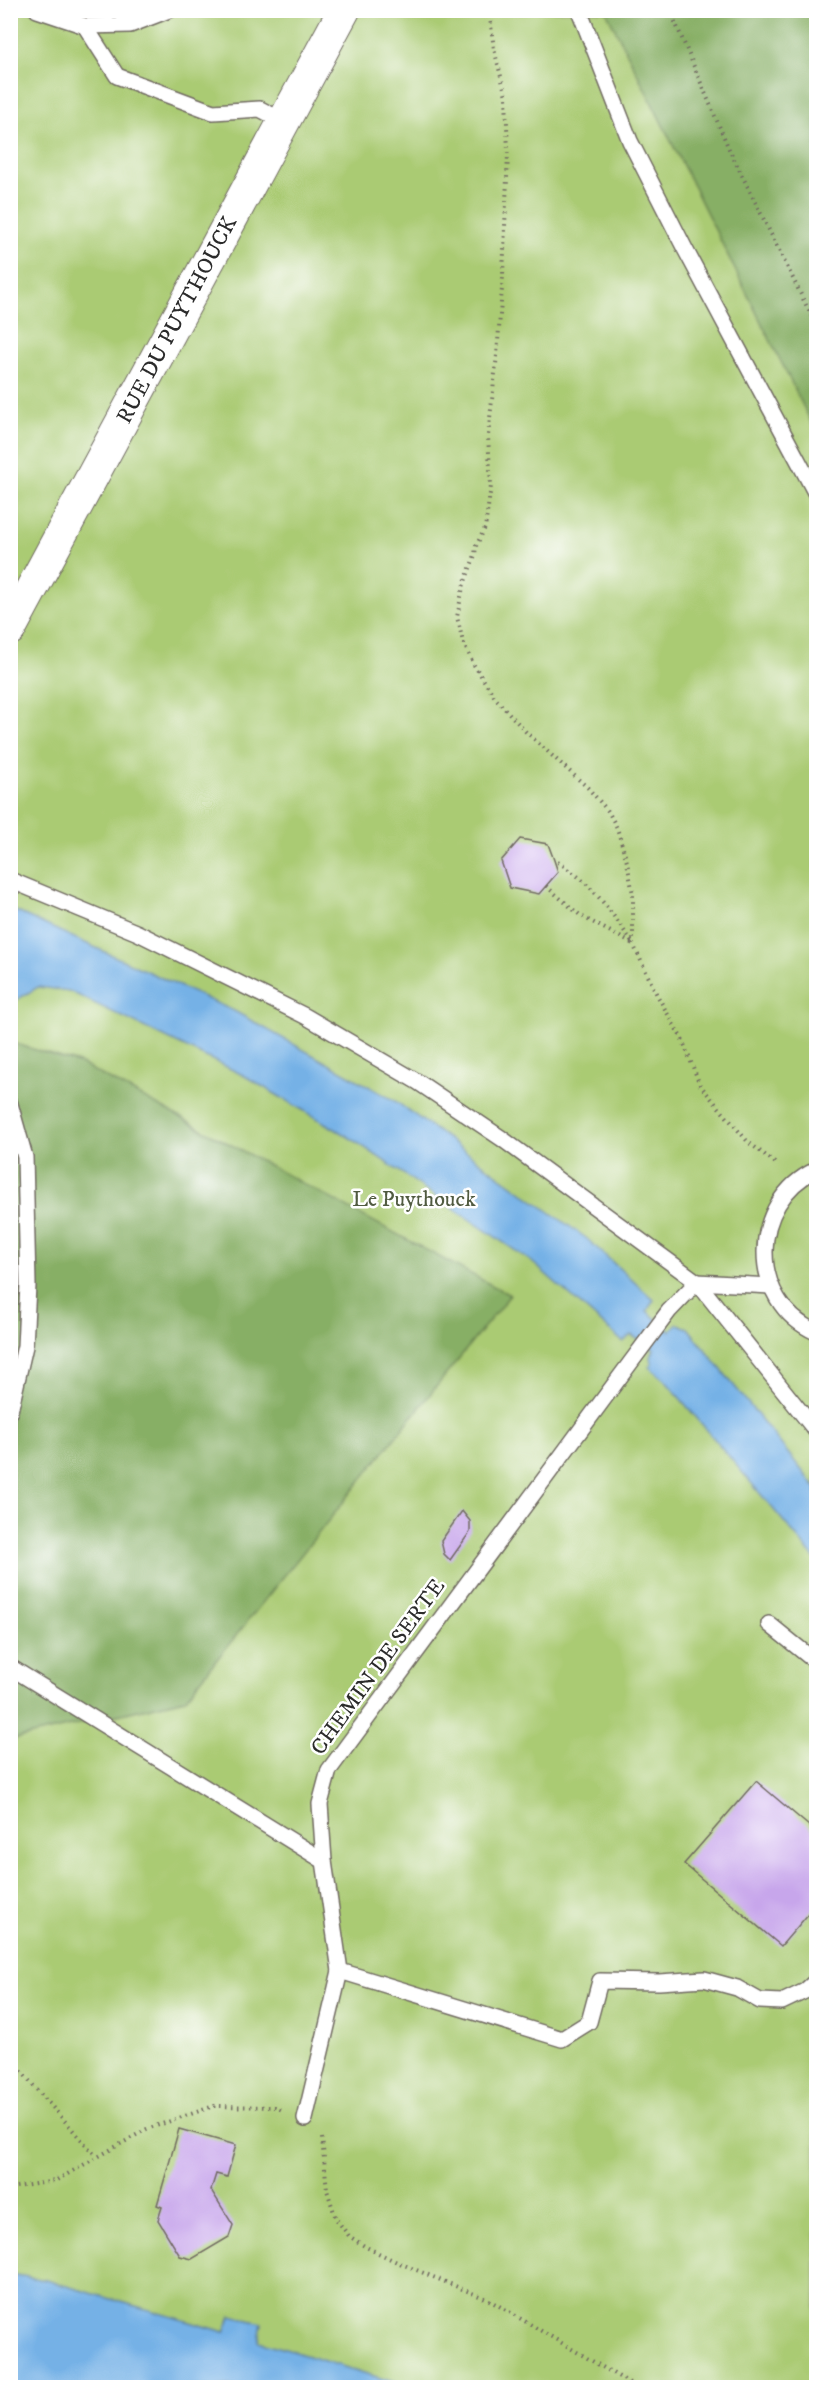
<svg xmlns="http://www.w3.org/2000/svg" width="827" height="2398" font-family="'IM FELL DW Pica',serif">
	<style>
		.green { fill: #aacb73; stroke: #6a7b4f; stroke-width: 1.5 }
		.forest { fill: #87af65; stroke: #596d48; stroke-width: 1.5 }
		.water { fill: #75b1e6; stroke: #506e88; stroke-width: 1.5 }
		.building { fill: #c7a6eb }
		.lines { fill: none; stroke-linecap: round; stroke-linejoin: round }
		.service-casing { stroke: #716b62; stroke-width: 18 }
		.minor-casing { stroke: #716b62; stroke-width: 34 }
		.path { stroke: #716b62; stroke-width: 4; stroke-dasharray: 1.5 4.5; stroke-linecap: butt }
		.service { stroke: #fff; stroke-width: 15 }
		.minor { stroke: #fff; stroke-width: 32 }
		.labels { text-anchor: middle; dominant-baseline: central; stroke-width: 5; stroke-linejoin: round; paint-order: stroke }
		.street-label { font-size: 22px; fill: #2b2b2b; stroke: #fff }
		.park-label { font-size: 22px; fill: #515b41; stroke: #fff }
	</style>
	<rect width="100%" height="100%" fill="#fff"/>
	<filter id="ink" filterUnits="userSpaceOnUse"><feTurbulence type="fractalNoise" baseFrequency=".0167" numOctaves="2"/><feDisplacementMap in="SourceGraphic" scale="12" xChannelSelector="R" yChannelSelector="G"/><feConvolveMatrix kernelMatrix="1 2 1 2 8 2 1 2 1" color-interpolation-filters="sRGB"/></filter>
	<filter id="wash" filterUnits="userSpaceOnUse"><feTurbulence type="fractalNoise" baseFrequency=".008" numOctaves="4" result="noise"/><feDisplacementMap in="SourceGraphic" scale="24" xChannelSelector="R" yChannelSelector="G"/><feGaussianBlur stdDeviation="1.35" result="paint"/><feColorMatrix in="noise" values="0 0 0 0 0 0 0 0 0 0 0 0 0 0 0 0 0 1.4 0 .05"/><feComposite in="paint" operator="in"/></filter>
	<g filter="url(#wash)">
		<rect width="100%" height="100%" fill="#f3e3c8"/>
		<rect class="green" x="11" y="11" width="805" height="2376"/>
		<g class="forest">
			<path d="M606 11H816V432Z"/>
			<path d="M10 1042 81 1064 510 1295 185 1699 11 1740Z"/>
		</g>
		<g class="water">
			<path d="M11 909 236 1012 395 1101 586 1238 654 1300 647 1311 670 1331 677 1324 688 1328 816 1488V1560L664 1379 649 1367 652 1364 651 1357 654 1349 631 1335 623 1342 532 1262 352 1139 243 1075 69 991 38 987 11 1003V1006Z"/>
			<path d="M10 2274 46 2280 225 2332 231 2316 262 2323 259 2341 410 2387H11Z"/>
		</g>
		<g id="blocks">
			<g class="building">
				<path d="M520 839 548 844 554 860 558 872 539 894 510 888 501 861Z"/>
				<path d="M462 1511 470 1521V1532L450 1560 444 1554 441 1541Z"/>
				<path d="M756 1781 816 1832V1905L781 1946 684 1864Z"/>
				<path d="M179 2129 236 2145 227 2177 216 2174 211 2190 233 2225 229 2237 192 2259 180 2256 158 2220 162 2207 157 2205Z"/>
			</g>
		</g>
	</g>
	<g filter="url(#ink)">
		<use href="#blocks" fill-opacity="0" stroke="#716b62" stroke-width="1.5"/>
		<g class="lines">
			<g class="service-casing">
				<g id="service">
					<path d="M37 10 85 26 130 25 169 10"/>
					<path d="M579 10 630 141 685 249 816 494"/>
					<path d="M85 26 117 76 213 112 260 109 283 121"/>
					<path d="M10 880 138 933 305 1016 418 1082 501 1138 697 1282 816 1431"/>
					<path d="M10 1104 25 1157 28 1285 25 1346 10 1411"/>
					<path d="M816 1170C749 1201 747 1302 816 1332"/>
					<path d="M697 1282 771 1286"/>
					<path d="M769 1624 816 1662"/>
					<path d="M10 1667 324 1861"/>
					<path d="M340 1971 562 2039 589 2022 600 1981 659 1982 704 1979 737 1988 760 2001 782 2002 805 1991 816 1981"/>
					<path d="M305 2119 340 1971 324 1861 320 1804 329 1770 631 1362 669 1311 697 1282"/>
				</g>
			</g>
			<g class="minor-casing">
				<path id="minor" d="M10 629 344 10"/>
			</g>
			<g class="path">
				<path d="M489 10 494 49 506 96 508 154 503 275 497 355 488 436 491 486 485 528 476 546 475 555 463 587 457 617 463 642 474 665 496 699 526 732 588 788 608 811 617 828 627 862 633 894V944L657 995 682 1039 700 1085 748 1142 778 1165"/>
				<path d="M670 10 729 149 816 325"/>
				<path d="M546 886 581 916 633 944C611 911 589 879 554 860"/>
				<path d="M10 2057 37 2090 96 2156"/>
				<path d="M322 2138 327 2190 336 2219 349 2236 366 2247 397 2262 489 2300 638 2388"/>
				<path d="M10 2188 55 2181 147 2129 214 2106 275 2107 282 2110"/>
			</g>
			<use href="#service" class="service"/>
			<use href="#minor" class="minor"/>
		</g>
	</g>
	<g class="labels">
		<g class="street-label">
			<text transform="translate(177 320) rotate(-62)">RUE DU PUYTHOUCK</text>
			<text transform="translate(378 1667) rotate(-54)">CHEMIN DE SERTE</text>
		</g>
		<g class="park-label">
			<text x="414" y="1199">Le Puythouck</text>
		</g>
	</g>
	<rect width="827" height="2398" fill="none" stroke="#fff" stroke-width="36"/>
</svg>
